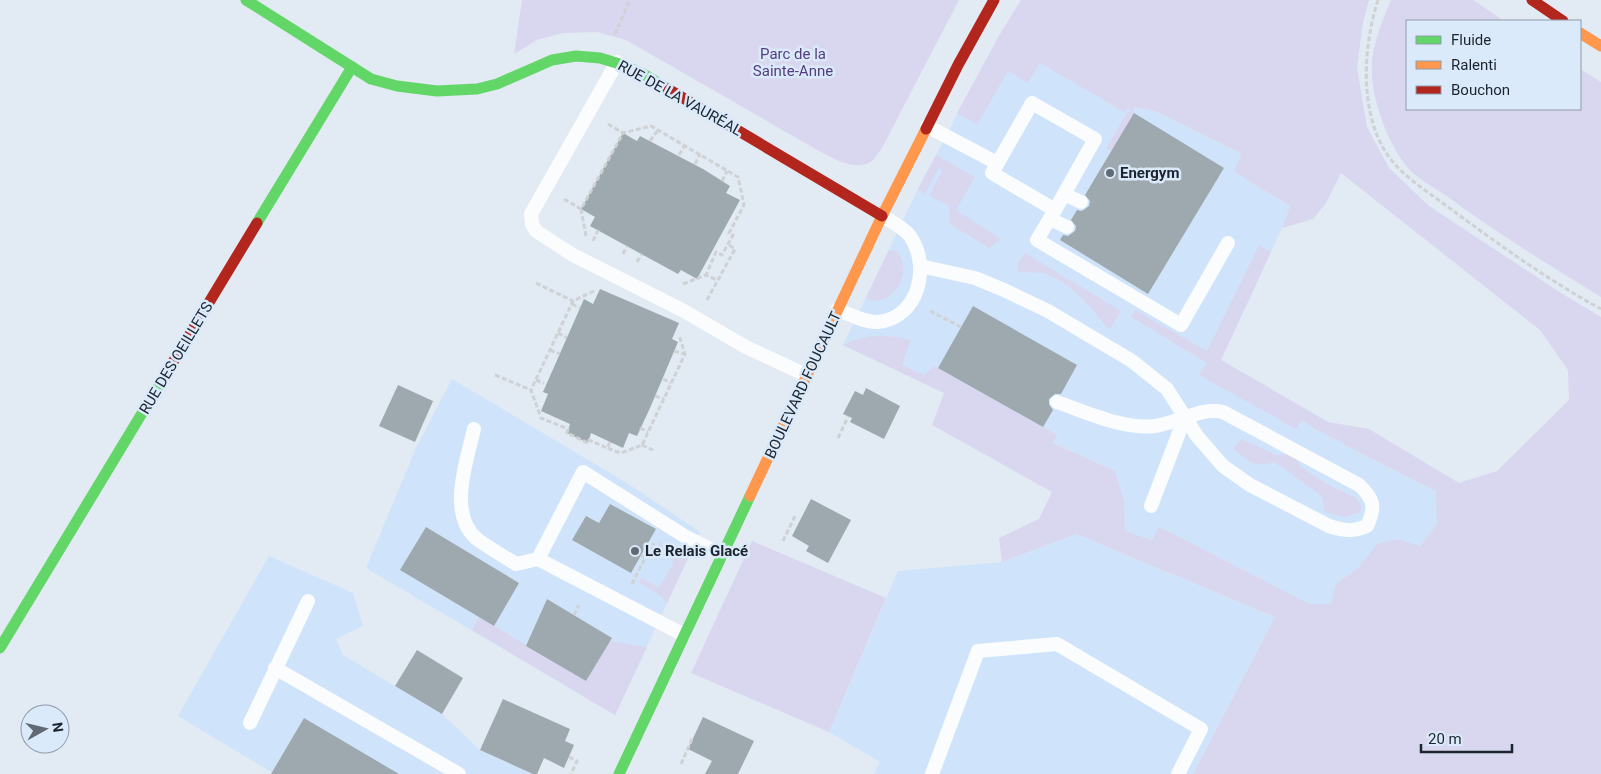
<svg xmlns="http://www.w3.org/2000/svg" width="1601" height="774" font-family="Roboto,sans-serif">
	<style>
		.built { fill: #cfe4fa }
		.green { fill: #d9d7ef }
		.building { fill: #9ea9af }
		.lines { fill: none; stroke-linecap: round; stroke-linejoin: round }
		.path { stroke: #cfd2d5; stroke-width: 3; stroke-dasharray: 5 2.5; stroke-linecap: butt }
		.lane { stroke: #fbfcfd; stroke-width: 14 }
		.fast { stroke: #63d668; stroke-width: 11 }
		.slow { stroke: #ff974d; stroke-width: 11 }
		.jam { stroke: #b3261e; stroke-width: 11 }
		.poi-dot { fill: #616a74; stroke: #dbeafa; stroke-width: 2 }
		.labels { text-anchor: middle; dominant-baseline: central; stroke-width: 5; stroke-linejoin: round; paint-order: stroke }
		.park-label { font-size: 15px; fill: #553d81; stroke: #dbeafa }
		.street-label { font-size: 15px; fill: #1c252f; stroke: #dbeafa }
		.poi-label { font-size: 15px; font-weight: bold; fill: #1c252f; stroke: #dbeafa; text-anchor: start }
	</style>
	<rect width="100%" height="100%" fill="#e2eaf3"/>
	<g class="built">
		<path d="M1000 34 1133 107 1155 111 1241 153 1234 172 1290 206 1282 228 1221 360 1328 422 1316 430 1437 491V524L1420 546 1361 604H1310L1159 528 1152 540 1124 531V501L1114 471 843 345 918 189Z"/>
		<path d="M452 379 627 483 700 532 615 715 366 568 416 448Z"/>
		<path d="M1076 534 1275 617 1193 774H874L880 762 829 732 898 571 1002 562Z"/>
		<path d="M269 556 353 593 363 626 336 639 343 655 442 714 480 750 533 774H275L178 716Z"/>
	</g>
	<g class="green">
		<path d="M522 0H959L882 148C879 151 876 158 872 161 855 172 835 159 819 151L626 40 597 32 563 33 537 40 514 54Z"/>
		<path d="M1021 0H1369L1363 22 1357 68 1367 127 1389 168 1429 206 1561 293 1601 317V774H1193L1275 617 1076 534 1002 562 999 538 1039 519 1052 492 932 425 944 393 843 345C868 333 885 334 911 340L902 365 924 375 934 366 1057 435 1053 443 1115 471 1124 501 1125 531 1152 540 1159 527 1310 604H1331L1336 584 1359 567 1377 544 1398 539 1420 546 1437 524 1436 491 1316 430 1302 420 1296 429 1199 375 1207 363 1131 317 1135 310 1207 351 1259 245 1271 252 1221 360 1328 422 1369 429 1459 483 1497 471 1569 400 1568 370 1540 330 1341 173 1326 203 1313 219 1282 228 1290 206 1234 172 1241 153 1155 111 1133 107 1134 113 1112 151 1106 148 1127 113 1130 110 1128 108 1124 112 1040 63 1028 83 1008 71 977 125 957 113 1000 34Z"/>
		<path d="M1391 0H1473L1504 21H1407V109H1580V69L1601 82V297C1549 265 1497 233 1448 197 1436 189 1417 178 1408 168 1387 143 1369 94 1372 62 1373 45 1384 15 1391 0Z"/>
		<path d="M936 155 975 177 956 210 1001 239 989 248 950 224 949 206 929 196 942 170 939 168 925 194 918 189Z"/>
		<path d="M889 250 897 251C909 267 903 289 885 298 884 298 879 301 878 301 875 301 870 299 866 298Z"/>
		<path d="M1025 253 1121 311 1109 330C1092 308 1070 280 1041 273 1034 272 1025 272 1018 272L1017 265Z"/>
		<path d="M1241 439 1277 455 1287 454 1297 459 1300 466 1325 483 1356 498 1362 507 1359 513 1344 517 1325 512 1322 497 1286 470 1274 462C1254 469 1248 460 1233 449Z"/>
		<path d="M660 540 664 548 671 557 690 554 667 603 661 596 638 582 642 578 659 588 674 562 656 550Z"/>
		<path d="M752 541 886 598 829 732 691 673Z"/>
		<path d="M479 617 586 681 610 641 647 647 615 715 472 630Z"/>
	</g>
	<g class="building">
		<path d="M1134 113 1224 168 1148 294 1060 240 1063 235 1068 236 1075 231 1076 226 1071 220 1077 210 1082 211 1089 206 1090 201 1085 195Z"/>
		<path d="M623 133 637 141 640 136 703 169 730 186 726 193 740 200 697 279 681 270 678 274 590 226 595 217 581 209Z"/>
		<path d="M600 289 679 323 672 339 678 342 650 408 637 436 629 433 623 448 591 433 588 443 567 433 570 424 541 411 548 394 543 392 584 299 593 304Z"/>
		<path d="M973 306 1077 365 1061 394H1055L1049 399V404L1053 410 1043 427 938 368Z"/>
		<path d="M398 385 433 401 415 442 379 426Z"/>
		<path d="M866 388 900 406 884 439 850 422 852 418 843 414 855 391 863 395Z"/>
		<path d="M811 499 851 520 828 563 806 551 809 546 792 536Z"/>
		<path d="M610 504 656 529 631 573 572 540 586 516 599 523Z"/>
		<path d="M426 527 519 583 494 626 400 570Z"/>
		<path d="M547 599 612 638 586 681 526 646Z"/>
		<path d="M417 650 463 678 442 714 395 686Z"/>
		<path d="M503 699 570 729 565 741 574 745 564 768 544 758 537 774H533L480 750Z"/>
		<path d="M703 717 754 741 738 774H705L712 761 688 749Z"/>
		<path d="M304 718 399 774H271Z"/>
	</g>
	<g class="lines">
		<g class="path">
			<path d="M1378 0C1363 46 1359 112 1387 154 1401 175 1424 189 1444 204 1494 241 1546 279 1601 309"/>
			<path d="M615 34 630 0"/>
			<path d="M608 124 623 133"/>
			<path d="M650 141 658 130"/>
			<path d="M679 155 685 145"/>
			<path d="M695 164 700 154"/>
			<path d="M722 181 727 171"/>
			<path d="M564 199 581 209"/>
			<path d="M586 236 581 209 623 133 651 126 738 177 744 205 729 233 733 235 722 255 716 252 706 275"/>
			<path d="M593 241 598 230"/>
			<path d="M623 254 627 246"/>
			<path d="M637 262 642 254"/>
			<path d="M536 283 573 301"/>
			<path d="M683 284 706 275 717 280"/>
			<path d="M594 291 573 301 531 390 541 418 568 429 567 433 588 443 589 440 607 448"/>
			<path d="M707 300 735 249 728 244"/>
			<path d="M572 304 580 308"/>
			<path d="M930 311 961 327"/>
			<path d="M558 333 567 338"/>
			<path d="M550 350 560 354"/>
			<path d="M674 351 685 354"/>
			<path d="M495 375 531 390"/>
			<path d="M663 379 671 383"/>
			<path d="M536 380 544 383"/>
			<path d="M655 396 664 399"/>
			<path d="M640 428 648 432"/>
			<path d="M838 438 848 417"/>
			<path d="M610 442 607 448 621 453 642 445 685 354 679 335"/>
			<path d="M642 445 653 450"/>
			<path d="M783 541 795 516"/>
			<path d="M645 558 654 543"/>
			<path d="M632 584 645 558 641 555"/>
			<path d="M574 615 579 605"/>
			<path d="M569 757 577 761 571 774"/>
			<path d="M681 764 692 739"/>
		</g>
		<g class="lane">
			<path d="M617 62 531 214 532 224 536 231 573 255 684 311 746 347 806 375"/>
			<path d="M1032 103 1095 139 1055 210 992 173Z"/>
			<path d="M927 126 997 163"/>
			<path d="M1064 194 1081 202"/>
			<path d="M1055 210 1037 240 1181 325 1228 243"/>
			<path d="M1050 219 1067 227"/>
			<path d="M920 266 975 278 1004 290 1048 311 1132 361 1167 389 1197 436 1223 466 1250 485 1329 526C1345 531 1352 532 1367 526 1376 507 1374 499 1359 485L1223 412C1200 407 1178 423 1155 426 1124 430 1086 412 1057 402"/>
			<path d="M837 310C850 314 865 323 878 322 919 318 931 266 910 236 903 227 892 222 882 216"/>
			<path d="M474 429C467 460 447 514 477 539 489 548 503 556 516 564L538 559"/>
			<path d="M1151 506 1185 417"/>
			<path d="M684 635 538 559 583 472 686 537 723 555"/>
			<path d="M275 668 459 774"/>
			<path d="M250 723 308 601"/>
			<path d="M932 774 978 651 1057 644 1201 729 1178 774"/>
		</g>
		<g class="fast">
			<path d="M246 0 371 79 397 86 437 91 477 89 497 84 552 60 576 56 600 58 623 65 645 75 668 89"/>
			<path d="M257 223 352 67"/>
			<path d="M0 648 173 362"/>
			<path d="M619 774 750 496"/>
		</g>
		<g class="slow">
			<path d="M1580 33 1601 46"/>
			<path d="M750 496 882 216 926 129"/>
		</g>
		<g class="jam">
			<path d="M1532 0 1563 21"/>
			<path d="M668 89 882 216"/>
			<path d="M926 129 958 65 994 0"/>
			<path d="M173 362 257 223"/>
		</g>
	</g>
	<g class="poi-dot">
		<circle cx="1110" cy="173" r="5"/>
		<circle cx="635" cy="551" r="5"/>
	</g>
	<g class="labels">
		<g class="park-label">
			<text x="793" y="54">Parc de la<tspan x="793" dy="17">Sainte-Anne</tspan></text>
		</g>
		<g class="street-label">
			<text transform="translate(680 98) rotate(29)">RUE DE LA VAURÉAL</text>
			<text transform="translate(176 358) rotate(-59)">RUE DES OEILLETS</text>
			<text transform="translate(803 385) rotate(-65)">BOULEVARD FOUCAULT</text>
		</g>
		<g class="poi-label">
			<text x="1120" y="173">Energym</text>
			<text x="645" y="551">Le Relais Glacé</text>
		</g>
	</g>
	<rect x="1406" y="20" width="175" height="90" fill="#dbeafa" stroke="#8f9ba9"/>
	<rect x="1416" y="36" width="25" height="8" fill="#63d668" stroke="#8f9ba9"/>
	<text x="1451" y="45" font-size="15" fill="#1c252f">Fluide</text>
	<rect x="1416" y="61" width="25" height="8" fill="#ff974d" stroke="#8f9ba9"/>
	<text x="1451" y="70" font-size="15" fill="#1c252f">Ralenti</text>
	<rect x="1416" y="86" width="25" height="8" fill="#b3261e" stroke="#8f9ba9"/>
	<text x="1451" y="95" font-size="15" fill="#1c252f">Bouchon</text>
	<g transform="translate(45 729) rotate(82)"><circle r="24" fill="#dbeafa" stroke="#8f9ba9"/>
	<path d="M0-4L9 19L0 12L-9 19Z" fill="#616a74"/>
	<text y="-8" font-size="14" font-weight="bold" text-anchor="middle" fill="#1c252f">N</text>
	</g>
	<path d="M1421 744v8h91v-8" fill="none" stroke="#1c252f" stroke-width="2.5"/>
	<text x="1428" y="744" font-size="15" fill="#1c252f" stroke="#dbeafa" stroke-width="4" paint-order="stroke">20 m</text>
</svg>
